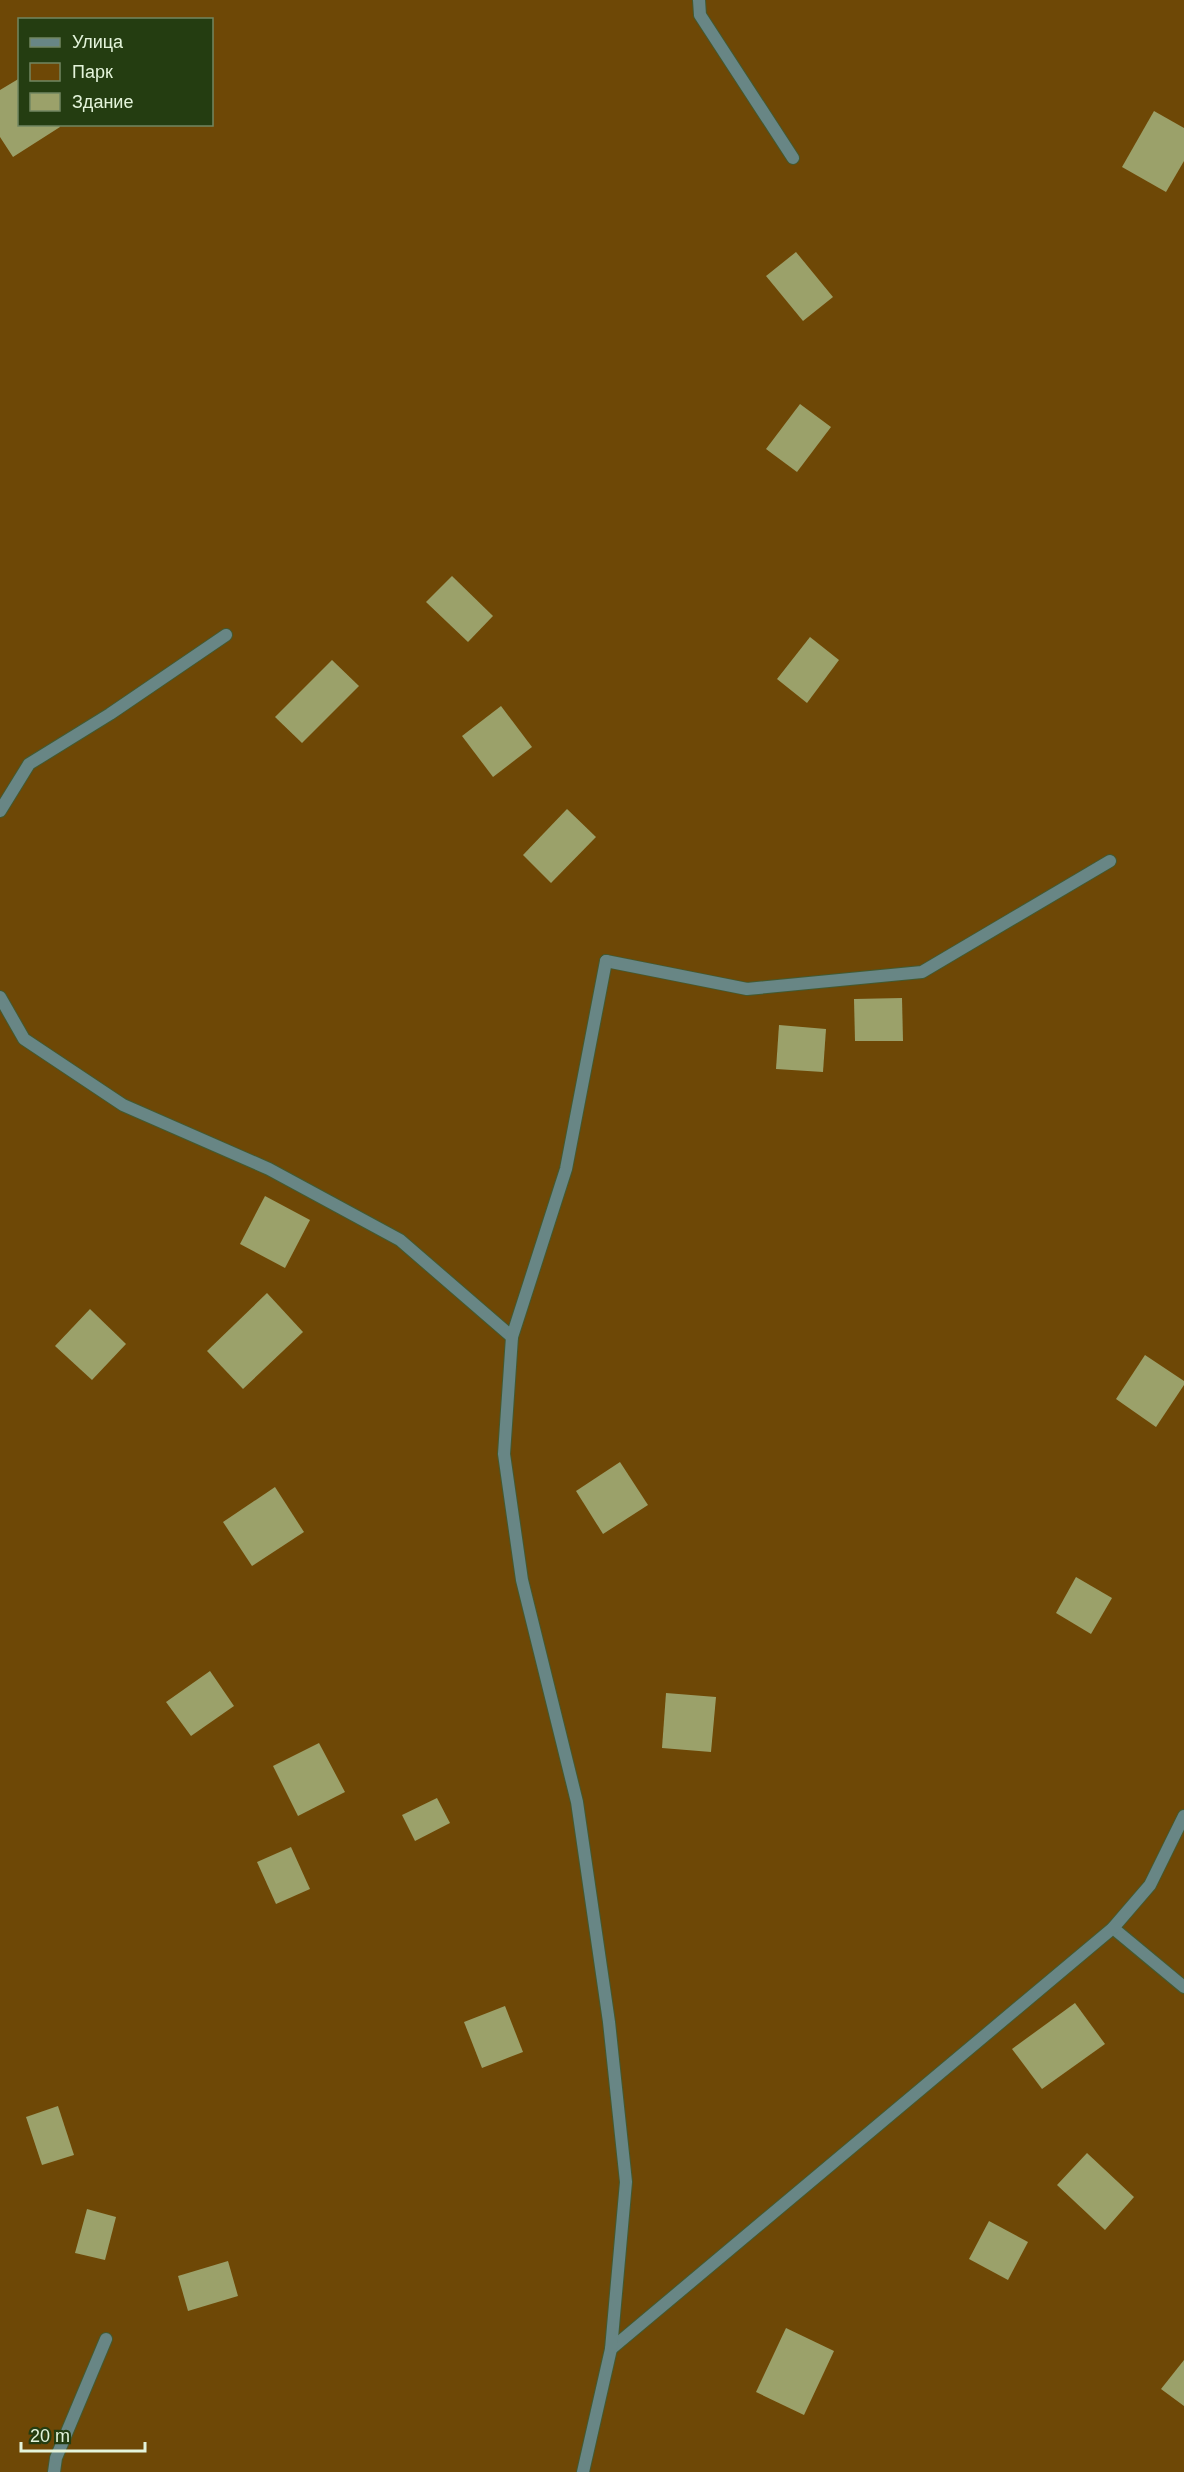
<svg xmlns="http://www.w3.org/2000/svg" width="1184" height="2472" font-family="Helvetica,sans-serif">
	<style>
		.green { fill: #6e4806; fill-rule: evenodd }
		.building { fill: #9ba16a }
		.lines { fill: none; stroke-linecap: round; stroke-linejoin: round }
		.lane-casing { stroke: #435a31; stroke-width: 14 }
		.street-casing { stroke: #435a31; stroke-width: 14 }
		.lane { stroke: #688685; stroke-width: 12 }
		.street { stroke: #688685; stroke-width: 12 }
	</style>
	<rect width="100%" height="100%" fill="#243d11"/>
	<path class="green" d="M0 0H1184V2472H0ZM20 20H212V124H20Z"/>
	<g class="building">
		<path d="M20 78V124H59L60 127 13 157 0 137V90Z"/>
		<path d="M1154 111 1184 128V161L1166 192 1122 167Z"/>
		<path d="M796 252 833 297 803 321 766 276Z"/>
		<path d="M800 404 831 427 797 472 766 449Z"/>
		<path d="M452 576 493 616 468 642 426 602Z"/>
		<path d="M810 637 839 660 807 703 777 679Z"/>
		<path d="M332 660 359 686 302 743 275 717Z"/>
		<path d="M501 706 532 747 493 777 462 736Z"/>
		<path d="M567 809 596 837 551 883 523 855Z"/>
		<path d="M902 998 903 1041H855L854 999Z"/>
		<path d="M779 1025 826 1029 823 1072 776 1069Z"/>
		<path d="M265 1196 310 1220 285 1268 240 1244Z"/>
		<path d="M267 1293 303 1332 243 1389 207 1351Z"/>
		<path d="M90 1309 126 1344 92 1380 55 1346Z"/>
		<path d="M1145 1355 1184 1381V1385L1156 1427 1116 1399Z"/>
		<path d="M620 1462 648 1505 603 1534 576 1491Z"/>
		<path d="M275 1487 304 1532 252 1566 223 1522Z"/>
		<path d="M1076 1577 1112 1598 1091 1634 1056 1613Z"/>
		<path d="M210 1671 234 1706 191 1736 166 1702Z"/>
		<path d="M666 1693 716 1697 711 1752 662 1748Z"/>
		<path d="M319 1743 345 1792 298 1816 273 1766Z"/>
		<path d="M437 1798 450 1823 415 1841 402 1815Z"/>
		<path d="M291 1847 310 1889 276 1904 257 1862Z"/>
		<path d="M1075 2003 1105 2044 1042 2089 1012 2049Z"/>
		<path d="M505 2006 523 2052 482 2068 464 2022Z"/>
		<path d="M58 2106 74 2155 42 2165 26 2117Z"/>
		<path d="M1087 2153 1134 2197 1105 2230 1057 2185Z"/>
		<path d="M87 2209 116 2217 105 2260 75 2253Z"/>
		<path d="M989 2221 1028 2242 1008 2280 969 2259Z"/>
		<path d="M228 2261 238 2296 188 2311 178 2276Z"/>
		<path d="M786 2328 834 2351 804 2415 756 2392Z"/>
		<path d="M1184 2360V2406L1161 2389Z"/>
	</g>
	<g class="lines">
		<g class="lane-casing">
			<g id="lane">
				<path d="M606 961 747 989 922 972 1110 861"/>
				<path d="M1113 1928 1184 1987"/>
			</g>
		</g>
		<g class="street-casing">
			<g id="street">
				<path d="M699 0 700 15 793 158"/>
				<path d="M0 811 29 764 110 714 226 635"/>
				<path d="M0 997 24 1039 123 1105 269 1169 400 1240 512 1337"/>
				<path d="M611 2349 1113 1928 1150 1885 1184 1816"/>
				<path d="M54 2472 56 2458 106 2339"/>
				<path d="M583 2472 611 2349 626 2182 609 2022 577 1802 522 1580 504 1454 512 1337 566 1169 606 961"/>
			</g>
		</g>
		<use href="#lane" class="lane"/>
		<use href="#street" class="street"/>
	</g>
	<rect x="18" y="18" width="195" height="108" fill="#243d11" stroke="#718662" stroke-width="1.5"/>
	<rect x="30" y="38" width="30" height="9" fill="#688685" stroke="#718662" stroke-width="1.5"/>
	<text x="72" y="48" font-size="18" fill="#e4f4db">Улица</text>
	<rect x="30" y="63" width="30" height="18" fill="#6e4806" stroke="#718662" stroke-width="1.5"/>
	<text x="72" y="78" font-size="18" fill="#e4f4db">Парк</text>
	<rect x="30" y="93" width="30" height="18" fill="#9ba16a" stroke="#718662" stroke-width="1.5"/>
	<text x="72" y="108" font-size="18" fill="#e4f4db">Здание</text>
	<path d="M21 2442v9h124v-9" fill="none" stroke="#e4f4db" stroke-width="3"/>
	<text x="30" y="2442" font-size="18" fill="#e4f4db" stroke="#243d11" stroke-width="4.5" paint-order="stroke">20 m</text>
</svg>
